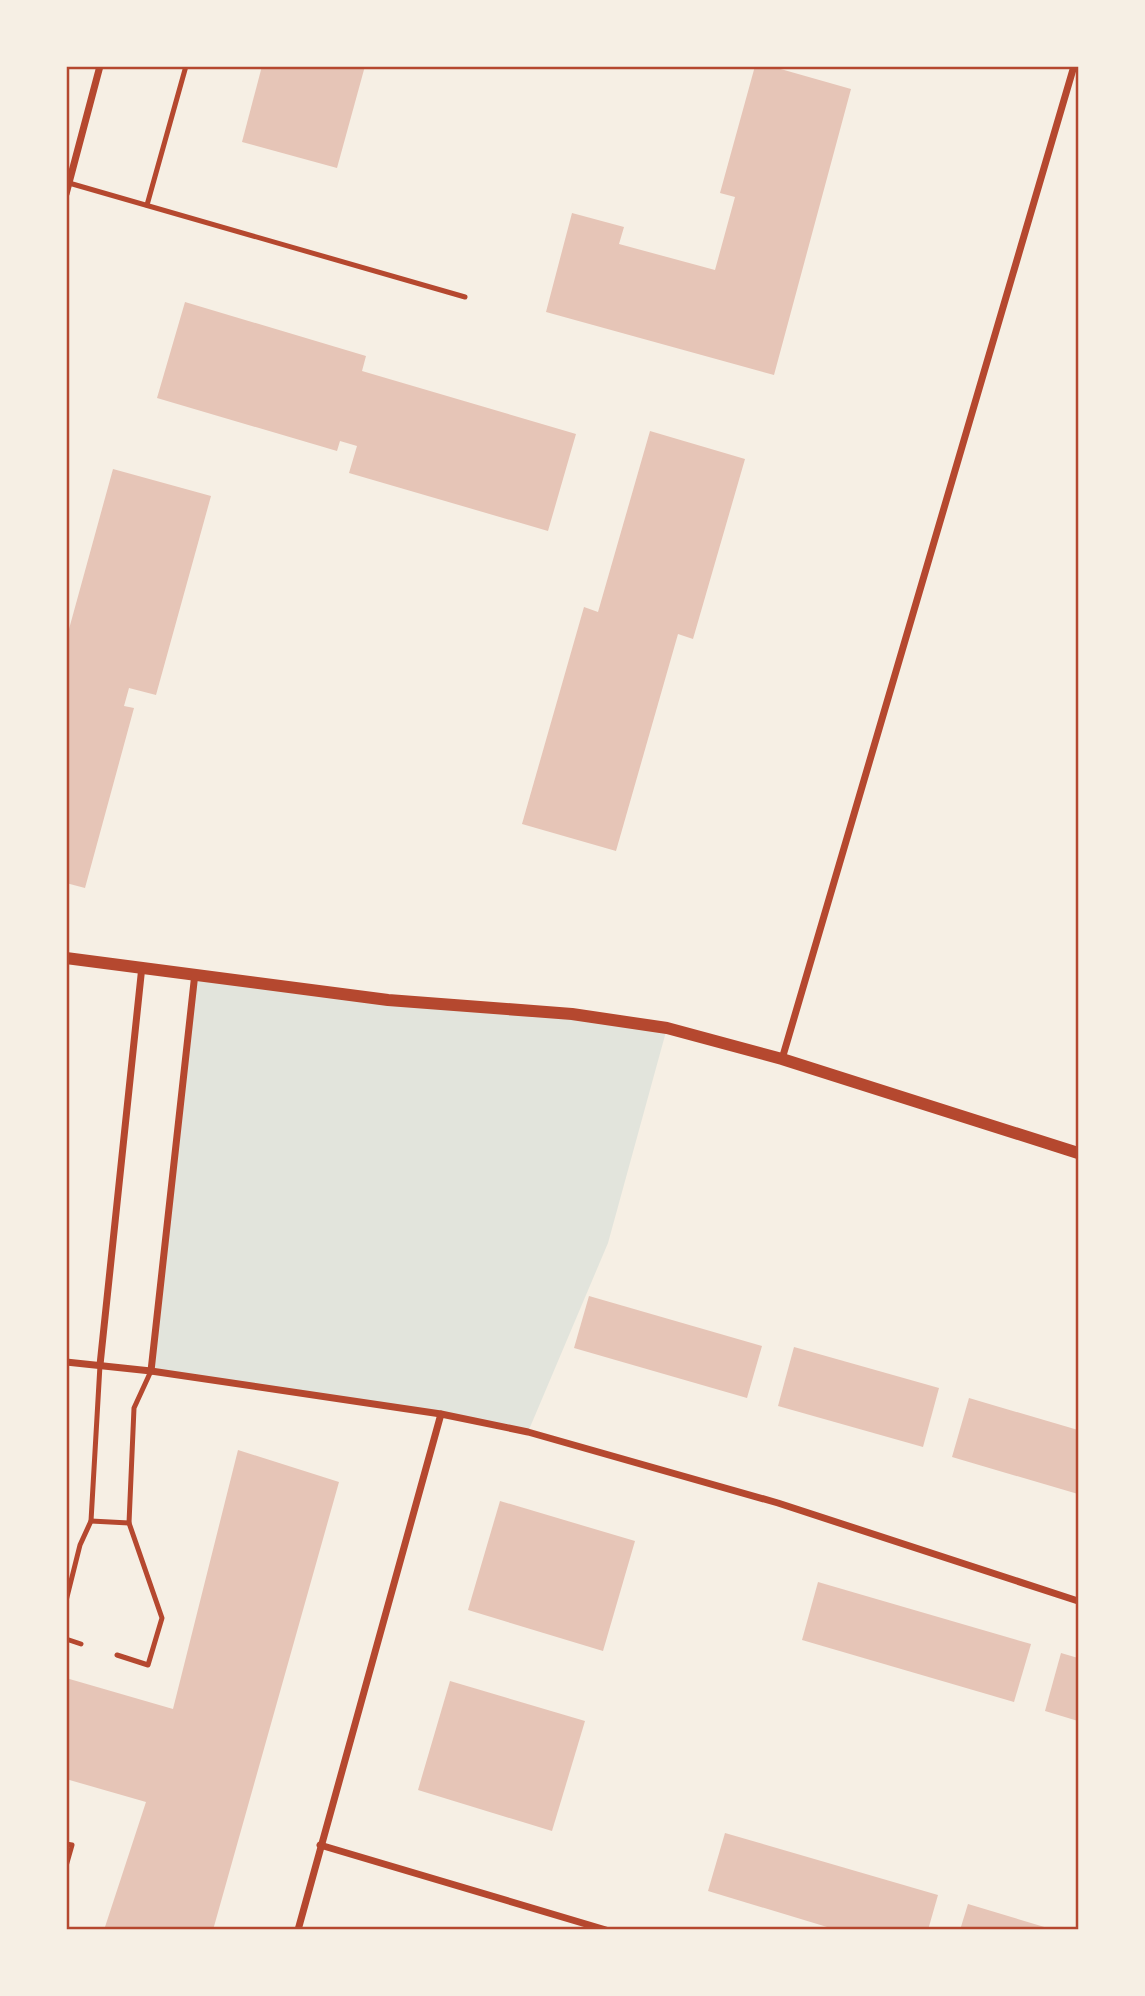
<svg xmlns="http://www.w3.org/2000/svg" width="1145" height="1996" font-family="'Open Sans',sans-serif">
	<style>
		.green { fill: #e2e4dc }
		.building { fill: #e6c5b7 }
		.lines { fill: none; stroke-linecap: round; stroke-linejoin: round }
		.service { stroke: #b5482f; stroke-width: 5 }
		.minor { stroke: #b5482f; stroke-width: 7 }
		.tertiary { stroke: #b5482f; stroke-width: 12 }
		.neatline { fill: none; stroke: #b5482f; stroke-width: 2.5 }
	</style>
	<rect width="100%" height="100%" fill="#f6efe4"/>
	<path class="green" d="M195 973 667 1028 608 1243 528 1432 441 1414 151 1371Z"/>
	<g class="building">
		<path d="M262 66H365L337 168 242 142Z"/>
		<path d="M755 66H770L851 89 774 375 546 312 572 213 624 227 619 244 715 270 735 197 720 193Z"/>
		<path d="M185 302 366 356 362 371 576 434 548 531 349 473 357 446 340 441 337 451 157 398Z"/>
		<path d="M650 431 745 459 693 639 678 634 616 851 522 824 584 607 598 612Z"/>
		<path d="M113 469 211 496 156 695 129 688 124 706 134 708 85 888 66 883V640Z"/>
		<path d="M589 1296 762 1346 747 1398 574 1348Z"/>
		<path d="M794 1347 939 1388 923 1447 778 1406Z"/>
		<path d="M969 1398 1078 1430V1494L952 1457Z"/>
		<path d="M238 1450 339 1482 213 1930H104L146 1802 66 1779V1678L173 1709Z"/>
		<path d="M500 1501 635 1541 603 1651 468 1610Z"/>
		<path d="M818 1582 1031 1644 1014 1702 802 1640Z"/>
		<path d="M1061 1653 1078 1658V1721L1045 1711Z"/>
		<path d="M450 1681 585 1721 552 1831 418 1790Z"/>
		<path d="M725 1833 938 1895 928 1930H837L708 1891Z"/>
		<path d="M968 1904 1051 1929V1930H960Z"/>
	</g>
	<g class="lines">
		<g class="service">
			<path d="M69 183 465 297"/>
			<path d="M147 205 186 66"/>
			<path d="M91 1521 129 1523"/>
			<path d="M66 1601 80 1545 91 1521 100 1365"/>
			<path d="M66 1639 81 1644"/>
			<path d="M117 1655 148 1665 162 1618 129 1523 134 1408 151 1371"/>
			<path d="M66 1844 72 1845 66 1866"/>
		</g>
		<g class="minor">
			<path d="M66 194 100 66"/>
			<path d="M782 1059 1074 66"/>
			<path d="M66 1362 151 1371 441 1414 528 1432 778 1503 1078 1601"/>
			<path d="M100 1365 142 966"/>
			<path d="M151 1371 195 973"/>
			<path d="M320 1845 606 1930"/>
			<path d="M298 1930 441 1414"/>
		</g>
		<path class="tertiary" d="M66 958 388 1000 572 1014 667 1028 782 1059 1078 1153"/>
	</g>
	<rect width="1145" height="1996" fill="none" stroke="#f6efe4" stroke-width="136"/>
	<rect x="68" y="68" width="1009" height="1860" class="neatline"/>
</svg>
